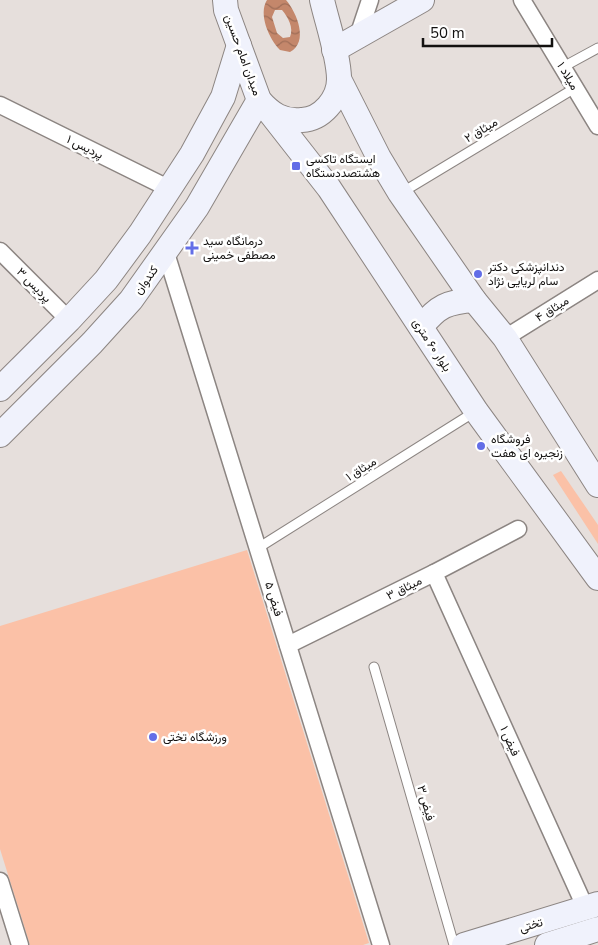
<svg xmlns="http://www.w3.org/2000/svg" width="598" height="945" font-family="'Nunito Sans',Vazirmatn,sans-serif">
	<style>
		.grass { fill: #fbc1a7 }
		.water { fill: url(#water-waves); fill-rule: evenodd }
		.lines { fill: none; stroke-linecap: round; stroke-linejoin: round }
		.lane-casing { stroke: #8c8582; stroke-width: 11 }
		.street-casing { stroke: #8c8582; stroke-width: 19 }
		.secondary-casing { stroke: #8c8582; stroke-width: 26 }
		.lane { stroke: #fff; stroke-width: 9 }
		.street { stroke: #fff; stroke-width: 16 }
		.secondary { stroke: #f0f2fc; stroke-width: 24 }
		.poi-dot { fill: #636ee7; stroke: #fff; stroke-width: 2 }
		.labels { text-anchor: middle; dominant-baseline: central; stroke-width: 5; stroke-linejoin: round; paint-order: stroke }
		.street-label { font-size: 12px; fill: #131110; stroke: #fff }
		.poi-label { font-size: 12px; fill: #131110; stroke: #fff; text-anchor: start }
	</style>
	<defs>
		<pattern id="water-waves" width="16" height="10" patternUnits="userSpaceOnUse" patternTransform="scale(1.25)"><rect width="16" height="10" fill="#c4876b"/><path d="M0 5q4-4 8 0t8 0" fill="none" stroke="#9e6d57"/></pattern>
	</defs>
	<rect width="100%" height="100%" fill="#e6dfdc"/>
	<g class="grass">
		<path d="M561 471 598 525V544L553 475Z"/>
		<path d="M247 550 369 943 363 945H30L0 849V626Z"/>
	</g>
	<path class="water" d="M267 0H286C297 13 309 42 290 52L280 50C269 39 258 14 267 0ZM275 10H282C288 17 294 28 290 37L283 38 277 33 272 17Z"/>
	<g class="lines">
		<g class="lane-casing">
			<g id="lane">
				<path d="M563 67 598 48"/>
				<path d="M401 193 575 88"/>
				<path d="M258 548 476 411"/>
				<path d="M374 667 454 945"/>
			</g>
		</g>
		<g class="street-casing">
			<g id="street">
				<path d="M522 0 598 126"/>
				<path d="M358 36 370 0"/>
				<path d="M0 105 170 189"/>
				<path d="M0 251 69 320"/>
				<path d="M166 253 381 945"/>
				<path d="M505 338 598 280"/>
				<path d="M434 573 586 909"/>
				<path d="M288 645 434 573 518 529"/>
				<path d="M0 881 20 945"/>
			</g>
		</g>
		<g class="secondary-casing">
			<g id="secondary">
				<path d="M225 0 226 10 259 100C271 114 283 122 302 120 322 119 339 99 339 79 339 57 327 22 322 0"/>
				<path d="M334 50 422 0"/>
				<path d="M339 79 379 158 400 193 474 300 505 338 598 485"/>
				<path d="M268 110 329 188 476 411 598 578"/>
				<path d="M421 327C438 306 447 302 474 300"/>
				<path d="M0 389 69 320 106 280 140 234 192 154 223 97 239 45"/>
				<path d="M0 435 92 343 131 300 197 207 259 100"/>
				<path d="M464 945 598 904"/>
				<path d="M547 945 598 929"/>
			</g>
		</g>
		<use href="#lane" class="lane"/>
		<use href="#street" class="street"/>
		<use href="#secondary" class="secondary"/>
	</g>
	<g class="poi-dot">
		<rect x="291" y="161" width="10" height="10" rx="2.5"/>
		<path d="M189.5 240.5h5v5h5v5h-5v5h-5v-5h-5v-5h5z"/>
		<circle cx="478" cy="274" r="5"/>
		<circle cx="481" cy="446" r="5"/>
		<circle cx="153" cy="737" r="5"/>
	</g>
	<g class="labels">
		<g class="street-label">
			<text transform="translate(243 55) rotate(70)">میدان امام حسین</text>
			<text transform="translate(568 76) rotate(59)">میلاد ۱</text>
			<text transform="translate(481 130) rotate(-31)">میثاق ۲</text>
			<text transform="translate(85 147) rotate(26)">پردیس ۱</text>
			<text transform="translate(146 280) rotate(-54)">کندوان</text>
			<text transform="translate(34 285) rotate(45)">پردیس ۳</text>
			<text transform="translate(552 309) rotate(-32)">میثاق ۴</text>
			<text transform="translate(432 345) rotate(57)">بلوار ۶۰ متری</text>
			<text transform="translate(361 469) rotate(-32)">میثاق ۱</text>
			<text transform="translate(404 588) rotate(-26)">میثاق ۳</text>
			<text transform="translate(274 599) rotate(73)">فیض ۵</text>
			<text transform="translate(510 741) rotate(66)">فیض ۱</text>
			<text transform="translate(426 803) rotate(74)">فیض ۳</text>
			<text transform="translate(531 925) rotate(-17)">تختی</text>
		</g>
		<g class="poi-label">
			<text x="306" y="159">ایستگاه تاکسی<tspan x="306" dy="14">هشتصددستگاه</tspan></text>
			<text x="203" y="241">درمانگاه سید<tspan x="203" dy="14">مصطفی خمینی</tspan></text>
			<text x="488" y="267">دندانپزشکی دکتر<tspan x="488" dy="14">سام لریایی نژاد</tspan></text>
			<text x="491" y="439">فروشگاه<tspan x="491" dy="14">زنجیره ای هفت</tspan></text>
			<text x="163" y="737">ورزشگاه تختی</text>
		</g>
	</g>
	<path d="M423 38v8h129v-8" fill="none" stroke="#131110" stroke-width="2.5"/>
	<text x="430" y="38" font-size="15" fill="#131110" stroke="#ffffff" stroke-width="4" paint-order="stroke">50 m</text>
</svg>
